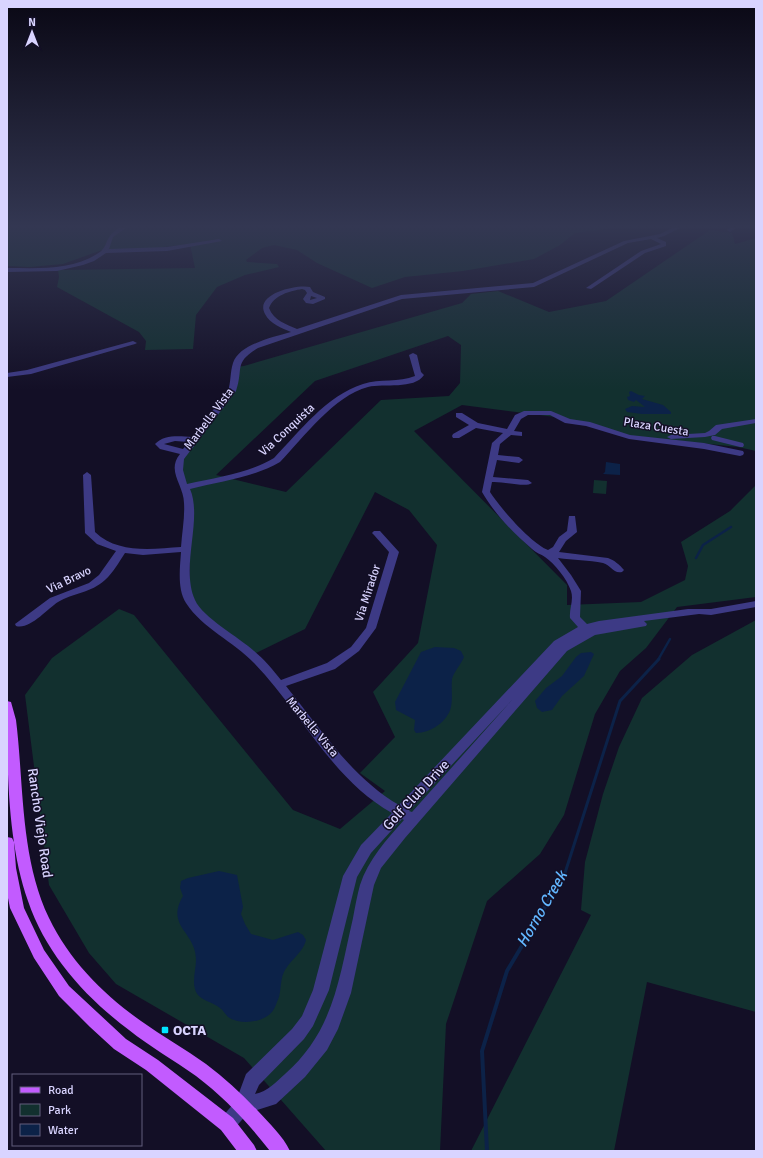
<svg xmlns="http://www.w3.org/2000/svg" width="763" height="1158" font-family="Signika,sans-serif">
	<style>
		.green { fill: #12302f; fill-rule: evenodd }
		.water { fill: #0c2248 }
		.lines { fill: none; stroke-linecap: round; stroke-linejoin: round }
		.stream-far2 { stroke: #0c2248; stroke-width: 2.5 }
		.stream-far1 { stroke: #0c2248; stroke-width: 3 }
		.stream { stroke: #0c2248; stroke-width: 4 }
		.minor { fill: #3d3a85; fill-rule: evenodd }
		.major { fill: #c25bff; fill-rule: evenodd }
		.poi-dot { fill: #00e5ff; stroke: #130f26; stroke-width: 1.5 }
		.labels { text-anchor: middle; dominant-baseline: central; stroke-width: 3; stroke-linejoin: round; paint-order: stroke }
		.street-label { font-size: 12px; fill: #d9d4ff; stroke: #130f26 }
		.near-street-label { font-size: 14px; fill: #d9d4ff; stroke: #130f26 }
		.near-poi-label { font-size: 14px; font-weight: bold; fill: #d9d4ff; stroke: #130f26; text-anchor: start }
		.near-water-label { font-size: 16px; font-style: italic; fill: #62b6ff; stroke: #130f26 }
	</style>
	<rect width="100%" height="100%" fill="#130f26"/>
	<g class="green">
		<path d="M8 228H613L575 233 560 245 534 259 463 271 405 277 372 288 317 263 297 250 274 245 262 248 246 260 247 262 277 264 279 267 245 275 217 287 196 315 193 349 145 350 146 341 139 332 57 287 59 277 58 270 195 268 190 244 155 248 102 250 63 264 30 267 7 266Z"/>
		<path d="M710 230 732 233 735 244 756 238V451L738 447 633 436 555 417 462 405 414 431 567 585V605L641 602 685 580 688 566 681 542 730 511 756 485V597L677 607 646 648 620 671 595 714 564 815 540 854 487 901 446 1024 440 1151H326L244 1058 116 984 89 953 49 885 25 695 52 658 119 609 134 615 293 810 340 829 385 791 360 773 395 737 373 692 418 643 437 545 409 510 375 492 305 629 252 655 190 602 189 500 178 465 232 391 236 367 244 366 462 303 471 294 498 291 549 312 606 301ZM448 336 461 345 460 383 449 396 381 400 286 492 216 475 315 381Z"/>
		<path d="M594 480 607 481 606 494 593 493Z"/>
		<path d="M756 620V1012L647 982 614 1151H471L591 915 581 910 585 862 603 794 619 747 642 698 692 655Z"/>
	</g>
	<g class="water">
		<path d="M631 391 639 395 645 396 642 399 663 405 671 412V414H642L627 412 625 409 632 406 645 407 636 400 634 402 628 400 627 397 630 396 629 392Z"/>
		<path d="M606 462 620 464V475L603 474 605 472Z"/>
		<path d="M435 647 454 648 461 651 464 657C461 664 454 672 452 679 451 688 453 698 451 707 448 721 431 733 416 733L414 730 415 720 396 710 395 702 421 652Z"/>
		<path d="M591 652 594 654 584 676 562 696 552 710 542 712 537 708 535 701 546 688 562 676 576 657 581 653Z"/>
		<path d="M219 871 237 875 243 907 241 914 245 924 251 934 273 940 298 932 303 935 306 940C303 954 285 963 282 978 280 986 281 994 277 1002 276 1005 274 1010 271 1013 261 1023 240 1025 228 1017 225 1014 223 1010 220 1008 214 1003 204 1001 199 996 190 987 196 970 196 960 196 931 165 927 183 896L180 888 181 881 188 878Z"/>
	</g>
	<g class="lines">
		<g class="stream-far2">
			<path d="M696 558 703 545 731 527"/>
			<path d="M658 660 670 639"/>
		</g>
		<path class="stream-far1" d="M560 881 565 873 620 701 659 659"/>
		<path class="stream" d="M487 1151 482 1051 507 971 561 880"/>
		<g class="minor">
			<path d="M119 228H126L113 237 109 249 167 247 219 239 222 241 167 251 106 253 94 261 83 265 57 271 7 272V268C38 268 73 271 100 252 109 245 104 237 119 228Z"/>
			<path d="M672 228H680L664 236 657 238 666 242V246L645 253 591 289 586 288 641 251 661 244 651 239 628 243 534 287 402 299 258 348C233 363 244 368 236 391L184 459 183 470 187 484C218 477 247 474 274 458 300 431 326 396 363 384 380 378 399 383 415 376L409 355 413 353 417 355 421 372 424 375C414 390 384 383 368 387 334 396 304 437 280 462 252 478 221 481 190 489 203 519 180 567 195 600 203 618 239 637 254 651 264 659 273 670 281 680L327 663 351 647 366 628 389 552 374 535 372 533 374 531H380L399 552 376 628 359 651 335 669 286 686C320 728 352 778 399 805L554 641 578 627 570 618C569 609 574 600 571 591 567 579 555 564 545 557 541 554 536 553 532 549 513 533 494 513 482 492L492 443 503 433 476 428 459 438H453L452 436 453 434 469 425 456 417V413H462L478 423 507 429 515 415 524 411H551L570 419 590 422 630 435 704 443 743 451 744 453 743 455 740 456 704 449 629 439 586 426 565 423 550 415H528L521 419 514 431 522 432V436L511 435 500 444 498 455 519 457 523 460 519 463 497 460 493 477 528 480 532 483C526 488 502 481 492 482L490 492C501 509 531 543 548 550L553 547 559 537 567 531 569 516H575L577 532 566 541 559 552 608 558C614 560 620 565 624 570L622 572C613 574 611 565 603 563 589 560 573 560 558 558L571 575 581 591 580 617 587 624 599 621 688 609H711L756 601V607L711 615 699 614 644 621 647 624 646 626 595 635 567 651 405 838 381 868 374 885 351 993 338 1029 327 1050 305 1077 276 1104 248 1113 233 1130 227 1132 221 1130 219 1124 221 1118 236 1101 246 1074 292 1029 302 1016 313 990 343 876 361 845 392 813C331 779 300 710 254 663 233 641 203 629 186 603 177 589 180 568 181 552L143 555 125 553C119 562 113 573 105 580 91 593 73 593 58 602 47 609 30 630 16 626L15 624 50 598 89 583 99 575 116 551 97 544 85 533 83 475 87 472 91 475 95 532C118 554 152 549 181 547 182 532 185 517 184 503 184 485 166 471 180 454L160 449 155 444C164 434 180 436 192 437L228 391C231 382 230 372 233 363 239 344 274 337 291 332 282 328 270 324 265 314 254 294 296 284 310 287L313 292 325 297V299L313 304 306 303 303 299 307 293 305 290 302 289C290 291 274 295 269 308 274 321 286 324 297 329L401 295 533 283 624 241 660 234ZM311 296 317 298 310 300ZM175 441 189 442 183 449 164 444ZM512 700 412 812 409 811ZM402 819 404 820C387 839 368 860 360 885 357 896 355 907 353 918 339 978 334 1031 285 1074 275 1083 268 1091 255 1094L259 1085 304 1039 313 1026 329 990 357 877 371 853Z"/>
			<path d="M729 228H736L730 232 727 230Z"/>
			<path d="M133 341 137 343 135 344 31 374 7 377V373L27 370Z"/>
			<path d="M756 419V423L722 429 715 435 705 437 671 439 667 437 671 435 705 433 709 431 716 425Z"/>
			<path d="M712 436H715L743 443 744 445 743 447H740L712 440 711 438Z"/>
		</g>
		<g class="major">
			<path d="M7 701 11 702 16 720C24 785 20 857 49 918 69 960 104 995 141 1021 162 1036 185 1049 206 1064 225 1078 242 1094 258 1111 269 1123 283 1136 290 1151H270C248 1123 224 1097 196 1076 174 1060 150 1047 129 1030 85 997 46 954 28 901 7 841 7 765 7 701Z"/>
			<path d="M7 837 12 838 14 842 16 868 24 908 44 950 69 986 126 1039 158 1060 233 1118 254 1145 257 1151H237L221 1130 146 1070 114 1049 90 1027 59 996 34 958 10 908 7 893Z"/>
		</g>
	</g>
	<linearGradient id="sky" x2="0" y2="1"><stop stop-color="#0a0815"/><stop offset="0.58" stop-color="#333752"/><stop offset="1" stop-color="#333752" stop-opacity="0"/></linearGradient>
	<rect width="763" height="390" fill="url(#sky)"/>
	<rect class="poi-dot" x="161" y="1026" width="8" height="8" rx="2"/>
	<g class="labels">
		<g class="street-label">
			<text transform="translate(209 419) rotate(-53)">Marbella Vista</text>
			<text transform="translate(656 427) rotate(9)">Plaza Cuesta</text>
			<text transform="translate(287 430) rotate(-43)">Via Conquista</text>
			<text transform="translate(69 580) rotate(-26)">Via Bravo</text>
			<text transform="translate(368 593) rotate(-72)">Via Mirador</text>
			<text transform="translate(312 727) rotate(50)">Marbella Vista</text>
		</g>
		<g class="near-street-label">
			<text transform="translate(416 795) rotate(-47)">Golf Club Drive</text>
			<text transform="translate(40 823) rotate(82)">Rancho Viejo Road</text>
		</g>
		<g class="near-poi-label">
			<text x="173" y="1030">OCTA</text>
		</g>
		<g class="near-water-label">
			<text transform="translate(542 909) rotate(-60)">Horno Creek</text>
		</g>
	</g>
	<rect width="763" height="1158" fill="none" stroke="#d9d4ff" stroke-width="16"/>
	<rect x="12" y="1074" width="130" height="72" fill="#130f26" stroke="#625e7d"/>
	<rect x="20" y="1087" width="20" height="6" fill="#c25bff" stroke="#625e7d"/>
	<text x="48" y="1094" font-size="12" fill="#d9d4ff">Road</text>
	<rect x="20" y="1104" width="20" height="12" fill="#12302f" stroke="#625e7d"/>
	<text x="48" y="1114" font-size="12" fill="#d9d4ff">Park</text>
	<rect x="20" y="1124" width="20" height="12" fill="#0c2248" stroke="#625e7d"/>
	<text x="48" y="1134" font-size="12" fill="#d9d4ff">Water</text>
	<g transform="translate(32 32)" stroke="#130f26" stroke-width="3" paint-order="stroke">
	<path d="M0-3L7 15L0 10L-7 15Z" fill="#d9d4ff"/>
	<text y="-6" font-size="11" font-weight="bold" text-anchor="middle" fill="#d9d4ff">N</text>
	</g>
</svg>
